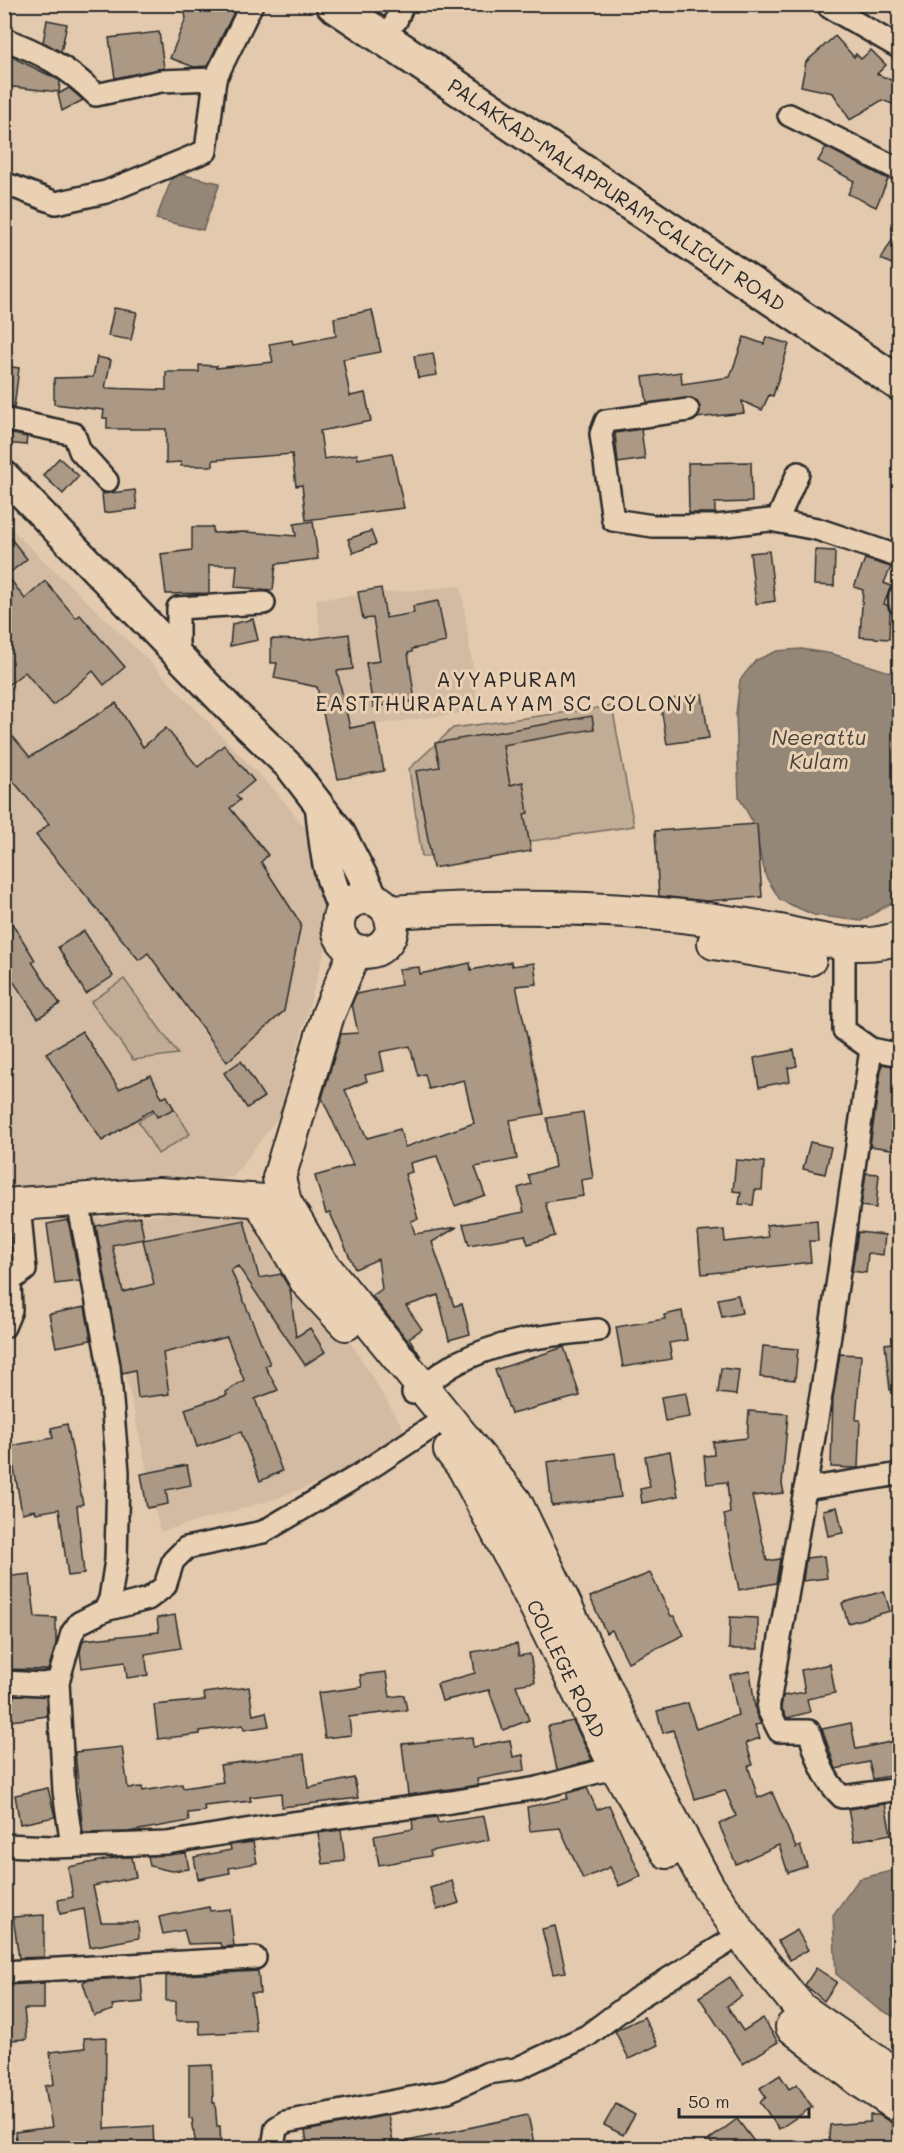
<svg xmlns="http://www.w3.org/2000/svg" width="904" height="2153" font-family="Mali,sans-serif">
	<style>
		.built { fill: #d2bba2 }
		.green { fill: #c1ad95; stroke: #766c60; stroke-width: 1.5 }
		.water { fill: #958777; stroke: #6b6259; stroke-width: 1.5 }
		.building { fill: #ab9985; stroke: #2b2b2b; stroke-width: 1.5; fill-rule: evenodd }
		.lines { fill: none; stroke-linecap: round; stroke-linejoin: round }
		.minor-casing { stroke: #2b2b2b; stroke-width: 26 }
		.secondary-casing { stroke: #2b2b2b; stroke-width: 33 }
		.primary-casing { stroke: #2b2b2b; stroke-width: 36 }
		.trunk-casing { stroke: #2b2b2b; stroke-width: 38 }
		.minor { stroke: #ebd1b3; stroke-width: 21 }
		.secondary { stroke: #ebd1b3; stroke-width: 28 }
		.primary { stroke: #ebd1b3; stroke-width: 32 }
		.trunk { stroke: #ebd1b3; stroke-width: 33 }
		.labels { text-anchor: middle; dominant-baseline: central; stroke-width: 6; stroke-linejoin: round; paint-order: stroke }
		.street-label { font-size: 20px; fill: #2b2b2b; stroke: #ebd1b3 }
		.neighbourhood-label { font-size: 21px; letter-spacing: 1.5px; fill: #2b2b2b; stroke: #ebd1b3 }
		.water-label { font-size: 21px; font-style: italic; fill: #46423e; stroke: #ebd1b3 }
	</style>
	<rect width="100%" height="100%" fill="#e3caae"/>
	<filter id="ink" filterUnits="userSpaceOnUse"><feTurbulence type="fractalNoise" baseFrequency=".0167" numOctaves="2"/><feDisplacementMap in="SourceGraphic" scale="12" xChannelSelector="R" yChannelSelector="G"/><feConvolveMatrix kernelMatrix="1 2 1 2 8 2 1 2 1" color-interpolation-filters="sRGB"/></filter>
	<g filter="url(#ink)">
		<g class="built">
			<path d="M4 522 149 661 278 794 323 850 341 892 278 1117 233 1177 174 1185 5 1197Z"/>
			<path d="M461 586 479 711 333 730 316 599Z"/>
			<path d="M209 1211 259 1219 355 1349 408 1436 344 1473 272 1500 160 1532 92 1219Z"/>
		</g>
		<g class="green">
			<path d="M612 706 634 826 422 857 409 769 453 728Z"/>
			<path d="M124 979 178 1054 133 1060 91 1002Z"/>
			<path d="M170 1102 190 1134 158 1154 138 1121Z"/>
		</g>
		<g class="water">
			<path d="M174 173 220 183 203 230 156 219Z"/>
			<path d="M801 649 833 654 899 675 900 898 861 921 814 915 780 900 766 877 752 821 739 797 736 714 740 680 756 660 777 651Z"/>
			<path d="M899 1869H900L899 2019 877 2008 836 1974 833 1915 859 1879Z"/>
		</g>
		<g class="building">
			<path d="M183 4H238L207 66 194 67 170 58 186 18Z"/>
			<path d="M47 20 67 24 61 52 43 42Z"/>
			<path d="M159 32 164 68 115 78 109 38Z"/>
			<path d="M835 36 854 57 856 54 861 59 871 50 886 65 877 74 900 84V107L882 100 850 120 833 93 801 86 806 62Z"/>
			<path d="M4 53 57 79 60 81 59 92 4 86Z"/>
			<path d="M69 88 83 100 62 111 58 94Z"/>
			<path d="M826 147 888 179 876 207 848 194 854 181 818 161Z"/>
			<path d="M900 226V268L881 259Z"/>
			<path d="M114 308 137 312 131 340 108 336Z"/>
			<path d="M372 310 381 352 343 359 350 396 365 393 371 421 320 431 324 459 357 454 358 459 392 453 404 508 306 520 302 485 296 486 292 454 213 460V466H181V462L166 463V429H107V418H103L104 410 54 404V378L93 377 97 357 111 360 105 388 166 390V372H199V365L217 366 216 368 273 362 269 344 292 340 293 344 336 336 334 318Z"/>
			<path d="M744 337 764 344 766 337 789 344 773 396 769 395 762 410 742 401 744 413 697 418 700 408 692 398 647 403 643 377 681 372 682 384 730 377Z"/>
			<path d="M433 353 437 375 418 378 414 356Z"/>
			<path d="M4 366 19 368 14 408 4 407Z"/>
			<path d="M641 429 645 459 618 463 615 433Z"/>
			<path d="M4 432 27 437 26 445 4 443Z"/>
			<path d="M59 458 79 476 63 494 43 475Z"/>
			<path d="M751 462 752 502 715 503V513H689L688 463Z"/>
			<path d="M135 490 137 509 104 513 102 494Z"/>
			<path d="M313 521 318 559 276 564 273 590 235 587 237 565H209V593L166 594 161 554 192 550V527H213V533L246 532 296 536 294 524Z"/>
			<path d="M4 530 27 559 7 575 25 599 45 581 76 618 80 615 125 667 104 685 93 671 53 705 25 672 4 688Z"/>
			<path d="M371 531 376 544 353 553 348 539Z"/>
			<path d="M815 550 835 551 834 586 814 585Z"/>
			<path d="M769 551 775 601 756 604 750 553Z"/>
			<path d="M865 559 891 567 884 583 891 586 884 604 887 605 890 612 889 639 860 637 863 590 854 587Z"/>
			<path d="M381 588 386 618 414 613 413 606 438 601 446 642 412 649V652L408 653 415 701 373 707 366 663 380 661 373 618 363 619 358 592Z"/>
			<path d="M253 619 258 640 230 646 232 624Z"/>
			<path d="M349 634 353 669 337 671 350 728 375 723 384 771 338 779 317 687 274 678 277 663H271V639L305 640Z"/>
			<path d="M702 694 709 738 667 744 660 701Z"/>
			<path d="M116 703 143 747 166 728 198 767 224 745 254 781 236 796 240 800 230 808 268 855 261 862 301 924 284 1011 227 1062 148 953 139 960 36 835 49 824 4 770V726L30 757Z"/>
			<path d="M592 716 594 729 503 745 510 785 523 782 528 813 524 814 531 851 433 868 416 771 440 767 435 743Z"/>
			<path d="M757 824 762 897 707 901 659 896 655 831Z"/>
			<path d="M4 910 35 960 32 962 60 1004 38 1018 9 975 4 978Z"/>
			<path d="M84 931 113 976 86 994 58 947Z"/>
			<path d="M511 962 512 966 534 963 537 984 516 986 544 1114 510 1120 517 1159 475 1167 485 1195 455 1206 437 1156 410 1163 412 1172 405 1174 418 1219 411 1221 415 1234 457 1227 432 1242 454 1306 462 1304 470 1334 449 1340 438 1295 406 1306 422 1329 409 1338 421 1357 372 1296 382 1289 378 1259 355 1269 330 1213 326 1214 315 1176 353 1165 322 1098 341 1034 358 1033 352 1004 356 994 401 985 399 969 419 967 420 974 470 963 471 970ZM410 1046 418 1076 425 1074 429 1089 464 1080 474 1123 405 1147 400 1129 367 1138 345 1090 367 1081 365 1075 384 1071 380 1052Z"/>
			<path d="M82 1031 119 1089 151 1075 162 1098 167 1096 174 1109 157 1117 153 1109 102 1141 46 1053Z"/>
			<path d="M794 1050 797 1066 788 1068 790 1081 759 1087 754 1058Z"/>
			<path d="M241 1061 264 1097 247 1108 224 1073Z"/>
			<path d="M882 1064 900 1067V1135L897 1150 870 1146Z"/>
			<path d="M583 1112 593 1178 581 1180 583 1196 545 1202 555 1236 528 1244 525 1235 469 1245 463 1224 524 1212 518 1188 531 1184 528 1175 555 1167 547 1118Z"/>
			<path d="M810 1142 831 1147 825 1174 803 1169Z"/>
			<path d="M736 1160 764 1162 762 1190H755L753 1205 739 1204 741 1192 733 1191Z"/>
			<path d="M866 1173 879 1174 876 1208 861 1206Z"/>
			<path d="M140 1217 144 1239 112 1245 123 1292 154 1284 143 1240 244 1220 259 1278 281 1274 290 1289 296 1337 310 1328 325 1352 305 1365 238 1266 231 1270 270 1364 265 1366 278 1390 255 1399 282 1471 260 1481 241 1432 197 1447 185 1409 227 1395 226 1392 244 1380 227 1337 163 1353 169 1394 138 1398 135 1370 122 1373 96 1226Z"/>
			<path d="M68 1220 80 1281 55 1284 47 1224Z"/>
			<path d="M817 1220 818 1241H809L811 1262 702 1274 698 1232 724 1230 725 1242 768 1237 766 1225Z"/>
			<path d="M858 1232 885 1235 883 1255 868 1253 866 1273 852 1271Z"/>
			<path d="M738 1295 742 1313 722 1317 718 1299Z"/>
			<path d="M85 1307 91 1340 56 1347 49 1314Z"/>
			<path d="M682 1311 687 1340 669 1343 672 1359 623 1367 616 1327 665 1319 664 1315Z"/>
			<path d="M900 1342V1389L890 1390 885 1344Z"/>
			<path d="M763 1346 798 1349 795 1380 760 1377Z"/>
			<path d="M564 1347 580 1396 511 1414 495 1370Z"/>
			<path d="M840 1354 861 1355 856 1420H860L858 1468H854L831 1467 833 1397Z"/>
			<path d="M721 1368 739 1370 736 1395 718 1393Z"/>
			<path d="M686 1393 690 1417 665 1421 661 1397Z"/>
			<path d="M749 1411 788 1414 782 1484 784 1493 752 1496 767 1561 780 1559 776 1583 739 1590 724 1515 730 1513 727 1482 707 1484 704 1456 714 1455 713 1442 747 1438Z"/>
			<path d="M67 1424 83 1504 77 1506 84 1574 68 1576 59 1509 36 1513 35 1510 22 1513 10 1446 53 1438 51 1428Z"/>
			<path d="M670 1451 678 1496 642 1503 640 1489 650 1487 645 1456Z"/>
			<path d="M615 1453 621 1497 552 1506 547 1462Z"/>
			<path d="M187 1465 191 1485 166 1490 168 1504 147 1508 141 1474Z"/>
			<path d="M837 1507 843 1533 828 1536 823 1510Z"/>
			<path d="M824 1556 827 1578 803 1581 806 1558Z"/>
			<path d="M650 1573 671 1616H674L684 1635 628 1662 612 1630 606 1633 590 1597Z"/>
			<path d="M30 1574 35 1617 56 1618V1644L48 1670 4 1669V1577Z"/>
			<path d="M884 1591 890 1611 848 1623 842 1603Z"/>
			<path d="M175 1615 181 1648 145 1654 148 1675 127 1678 125 1662 82 1668 80 1652 83 1640 159 1632 157 1618Z"/>
			<path d="M730 1617 758 1618V1649H729Z"/>
			<path d="M517 1644 519 1656 530 1654 535 1682 516 1685 529 1720 503 1730 489 1690 442 1701 437 1684 475 1673 472 1652Z"/>
			<path d="M830 1664 835 1693 807 1699 810 1712 787 1718 781 1707 783 1696 805 1692 801 1670Z"/>
			<path d="M750 1671 756 1714 761 1724 755 1725 760 1738 746 1743 753 1765 748 1766 758 1798 772 1792 796 1848 800 1846 807 1866 788 1873 779 1845 736 1864 719 1824 736 1816 725 1790 695 1799 673 1730 663 1733 657 1711 688 1703 696 1729 738 1715 730 1675Z"/>
			<path d="M386 1672 390 1697 404 1695 407 1710 349 1717 351 1735 325 1738 318 1693 362 1687 360 1675Z"/>
			<path d="M249 1687 253 1715 266 1712 269 1726 244 1730 243 1725 200 1731V1734L158 1739 154 1705 205 1700 204 1693Z"/>
			<path d="M14 1695 46 1696 47 1716 4 1722V1699L14 1698Z"/>
			<path d="M573 1721 592 1760 557 1770 548 1726Z"/>
			<path d="M851 1723 856 1749 900 1740V1774L873 1779 869 1762 836 1769 822 1729Z"/>
			<path d="M472 1737 473 1747 510 1740 513 1757 523 1755 525 1770 477 1779 478 1785 408 1795 402 1744Z"/>
			<path d="M122 1747 128 1788 142 1787 143 1791 182 1784 183 1788 223 1782 220 1765 304 1754 308 1788 354 1778 358 1798 282 1807 281 1793 250 1797 251 1801 204 1806 205 1811 188 1813 189 1821 128 1832 83 1833 75 1752Z"/>
			<path d="M48 1788 55 1817 20 1824 15 1795Z"/>
			<path d="M587 1788 597 1810 609 1805 641 1876 619 1886 610 1867 583 1879 560 1828 530 1831 527 1807 567 1799V1793Z"/>
			<path d="M885 1804 891 1834 854 1841 848 1809Z"/>
			<path d="M484 1816 489 1840 430 1851 431 1856 379 1865 374 1836 413 1829 412 1820 437 1817 438 1823Z"/>
			<path d="M341 1830 345 1861 323 1864 318 1833Z"/>
			<path d="M253 1842 257 1863 229 1868 230 1873 198 1879 194 1857 231 1850 230 1845Z"/>
			<path d="M186 1853 189 1869 171 1871 150 1866 148 1856Z"/>
			<path d="M120 1857H132L136 1877 93 1886 101 1922H138L139 1938 90 1947 84 1909 60 1914 58 1900 73 1897 68 1867Z"/>
			<path d="M452 1881 459 1903 437 1910 430 1888Z"/>
			<path d="M209 1907 210 1911 230 1909 234 1946 221 1947 220 1943 188 1944 184 1930 163 1934 159 1917Z"/>
			<path d="M44 1915V1957L19 1958 13 1917Z"/>
			<path d="M555 1926 566 1972 553 1974 542 1929Z"/>
			<path d="M797 1930 808 1950 790 1960 778 1941Z"/>
			<path d="M816 1968 837 1982 824 2001 805 1985Z"/>
			<path d="M258 1971 260 1993H251L256 2031 200 2034 199 2021H176V2001H166V1976Z"/>
			<path d="M141 1977 143 2002 112 2005 113 2010 94 2016 83 1983 86 1980Z"/>
			<path d="M730 1977 742 1996 727 2006 743 2031 763 2018 778 2042 743 2064 699 1997Z"/>
			<path d="M44 1983V2009H24L27 2039 9 2040 5 1985Z"/>
			<path d="M644 2017 658 2045 629 2059 615 2031Z"/>
			<path d="M106 2037 105 2129 153 2126 154 2148H17L15 2132 52 2127 45 2086 54 2084 50 2052 85 2048 84 2038Z"/>
			<path d="M212 2065 213 2103H215L217 2126H220L221 2148H196L192 2118H189V2066Z"/>
			<path d="M780 2075 789 2089 797 2084 812 2107 779 2129 760 2102 766 2097 760 2088Z"/>
			<path d="M616 2104 635 2115 623 2135 604 2125Z"/>
			<path d="M388 2115 394 2148H308L305 2131Z"/>
			<path d="M528 2115 535 2148H404L403 2142Z"/>
			<path d="M870 2115H879L892 2123 893 2129 900 2130V2148H828L830 2125 870 2122Z"/>
			<path d="M737 2119 759 2148H715L709 2140Z"/>
		</g>
		<g class="lines">
			<g class="minor-casing">
				<g id="minor">
					<path d="M830 4 829 7 900 48"/>
					<path d="M396 21 403 4"/>
					<path d="M4 39C40 52 69 68 96 95L161 81 215 79 252 4"/>
					<path d="M789 115 900 170"/>
					<path d="M4 183 56 203 106 192 206 151 215 79"/>
					<path d="M688 410 606 421 601 434 613 520 653 526H717L770 520 817 529 900 557"/>
					<path d="M4 419 74 434 80 451 107 481"/>
					<path d="M777 521 798 473"/>
					<path d="M900 596V604"/>
					<path d="M178 656V608L264 603"/>
					<path d="M844 944V1030L871 1049 900 1055"/>
					<path d="M871 1049 823 1383 768 1709 779 1731H809C816 1754 823 1780 842 1797L900 1789"/>
					<path d="M4 1327 11 1310 10 1281 25 1270 19 1204"/>
					<path d="M413 1393C428 1383 443 1370 459 1362 504 1339 549 1335 598 1330"/>
					<path d="M805 1489 900 1474"/>
					<path d="M105 1610 148 1599 165 1586 173 1561 186 1548 263 1532 361 1474 432 1427"/>
					<path d="M4 1682 42 1684 58 1682 72 1633 79 1623 105 1610 110 1599 116 1560 118 1472 109 1366 78 1201"/>
					<path d="M58 1682 64 1791 72 1846"/>
					<path d="M4 1845 52 1847 167 1843 263 1827 451 1802 537 1788 616 1767"/>
					<path d="M4 1972 255 1958"/>
					<path d="M273 2148 276 2128 285 2122 448 2091 488 2073 516 2069 587 2036 636 1999 725 1944"/>
				</g>
			</g>
			<g class="secondary-casing">
				<g id="secondary">
					<path d="M4 475 230 709 290 767 340 832 375 900"/>
					<path d="M320 808C324 844 326 877 343 909"/>
				</g>
			</g>
			<g class="primary-casing">
				<g id="primary">
					<circle cx="365" cy="925" r="27"/>
					<path d="M389 912C517 904 652 905 779 931 814 938 865 953 900 937"/>
					<path d="M714 943 810 959"/>
					<path d="M355 951 328 1015 279 1178 285 1202 319 1260 515 1501 641 1762 709 1888 751 1948 801 2009 900 2078"/>
					<path d="M261 1203 306 1281 346 1324"/>
					<path d="M4 1205 159 1194 282 1202"/>
					<path id="s1" d="M450 1450 464 1468 525 1585 616 1767 667 1852"/>
					<path d="M792 2027 862 2082 900 2107"/>
				</g>
			</g>
			<g class="trunk-casing">
				<g id="trunk">
					<path id="s2" d="M333 4 900 384"/>
				</g>
			</g>
			<use href="#minor" class="minor"/>
			<use href="#secondary" class="secondary"/>
			<use href="#primary" class="primary"/>
			<use href="#trunk" class="trunk"/>
		</g>
	</g>
	<g class="labels">
		<g class="street-label">
			<text stroke="none"><textPath href="#s2" startOffset="342">PALAKKAD-MALAPPURAM-CALICUT ROAD</textPath></text>
			<text stroke="none"><textPath href="#s1" startOffset="248">COLLEGE ROAD</textPath></text>
		</g>
		<g class="neighbourhood-label">
			<text x="507" y="678">AYYAPURAM<tspan x="507" dy="24">EASTTHURAPALAYAM SC COLONY</tspan></text>
		</g>
		<g class="water-label">
			<text x="819" y="736">Neerattu<tspan x="819" dy="24">Kulam</tspan></text>
		</g>
	</g>
	<rect width="904" height="2153" fill="none" stroke="#ebd1b3" stroke-width="24"/>
	<rect x="12" y="12" width="880" height="2129" fill="none" stroke="#2b2b2b" stroke-width="2" filter="url(#ink)"/>
	<path d="M679 2108v9h130v-9" fill="none" stroke="#2b2b2b" stroke-width="3"/>
	<text x="688" y="2108" font-size="18" fill="#2b2b2b" stroke="#ebd1b3" stroke-width="4.5" paint-order="stroke">50 m</text>
</svg>
